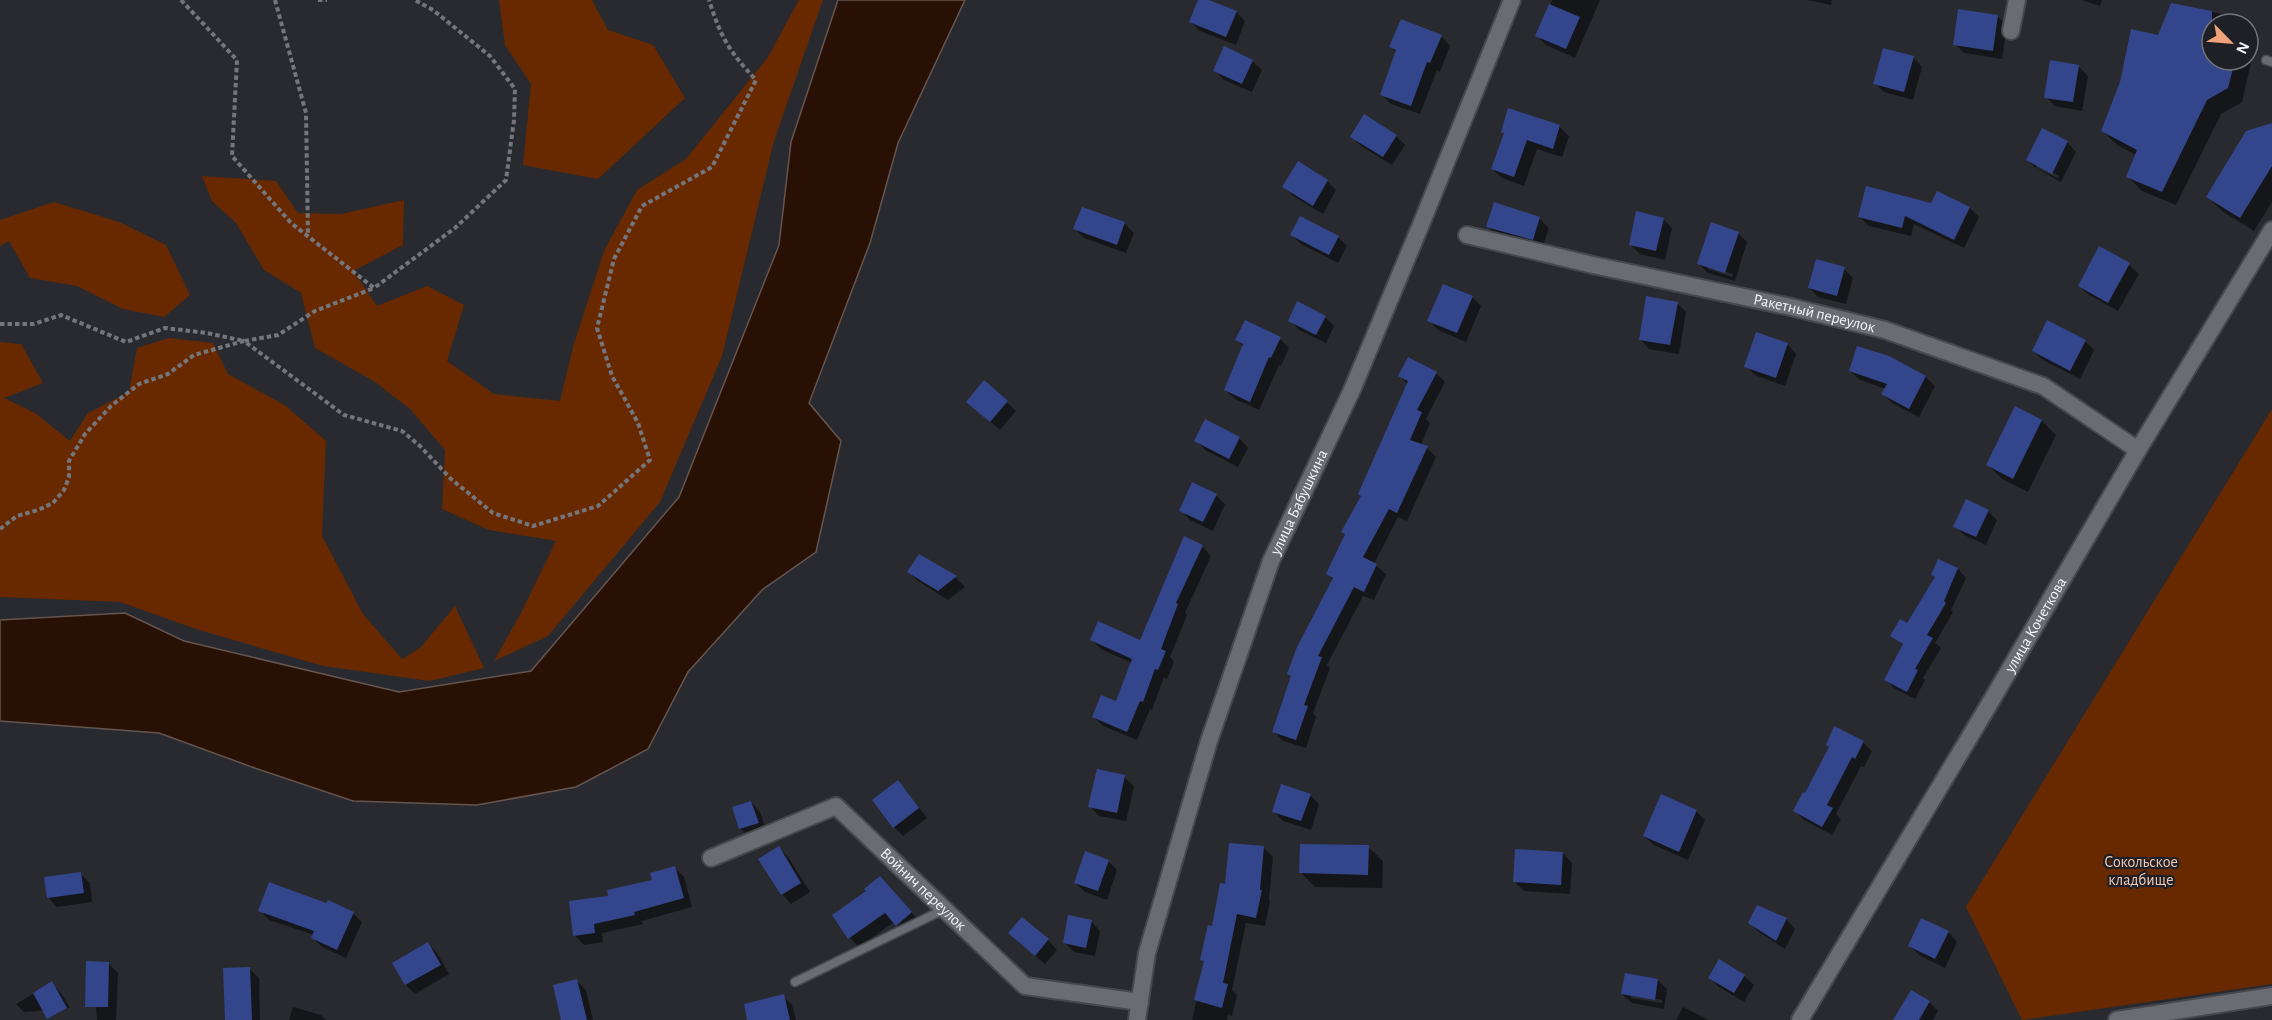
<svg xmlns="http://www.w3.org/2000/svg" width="2272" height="1020" font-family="'Alegreya Sans',sans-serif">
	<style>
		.green { fill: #682900 }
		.water { fill: #281004; stroke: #65554e; stroke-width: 1.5 }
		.shadow { fill: #0007; fill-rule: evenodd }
		.building { fill: #34468b }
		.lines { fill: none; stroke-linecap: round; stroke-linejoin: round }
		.service-casing { stroke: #47484e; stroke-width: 11 }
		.minor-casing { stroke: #47484e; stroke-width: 20 }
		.path { stroke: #74767c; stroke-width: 4; stroke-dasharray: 4.5 3; stroke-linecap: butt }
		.service { stroke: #696c73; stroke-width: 8 }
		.minor { stroke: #696c73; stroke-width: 16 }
		.labels { text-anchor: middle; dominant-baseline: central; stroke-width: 4.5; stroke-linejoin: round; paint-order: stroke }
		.street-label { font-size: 16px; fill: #f3f5f9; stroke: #1e2026 }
		.park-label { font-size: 16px; fill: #f5c9b3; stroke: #1e2026 }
	</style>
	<rect width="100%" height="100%" fill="#282a30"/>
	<g class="green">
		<path d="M499 0H592L608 30 653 45 685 98 598 179 523 165 531 84 505 45Z"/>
		<path d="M799 0H823L774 141 722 356 660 502 548 636 494 661 521 613 556 541 489 530 442 509 445 450 410 409 375 382 315 348 301 293 264 270 236 223 212 201 202 176 276 181 298 213 341 214 404 200 403 245 353 271 377 306 427 286 464 305 447 361 494 394 560 401 573 347 604 251 637 190 686 159 768 57Z"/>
		<path d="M54 202 119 222 166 245 190 295 164 317 123 309 77 286 30 278 9 241 0 246V220Z"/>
		<path d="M169 338 213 343 228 374 286 406 326 441 322 536 363 614 402 659 420 648 455 606 484 668 430 681 323 666 199 630 120 602 0 597V342L21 344 43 383 4 398 35 413 70 441 88 413 129 392 137 348Z"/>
		<path d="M2272 409V984L2022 1020 1966 907Z"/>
	</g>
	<path class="water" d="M838 0H965L898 143 870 243 809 403 841 441 816 552 762 590 688 672 648 749 576 787 477 805 353 801 252 767 159 733 0 721V620L125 613 184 641 399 692 531 671 679 497 779 245 791 142Z"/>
	<g class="shadow">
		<path d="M1199 0H1205L1236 12 1245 21 1236 45 1200 31 1191 22Z"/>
		<path d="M1552 0H1600L1575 58 1546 45 1537 36Z"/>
		<path d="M1807 0H1832L1831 5Z"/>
		<path d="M2081 0H2102L2100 6Z"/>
		<path d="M2172 5 2244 18 2258 32 2242 102 2221 114 2176 205 2142 191 2128 177 2136 155 2117 145 2103 131 2159 37ZM2212 24H2248V60H2212Z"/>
		<path d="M1998 17 2007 26 2002 59 1964 53 1955 44Z"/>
		<path d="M1441 36 1450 46 1440 72 1437 70 1420 114 1391 104 1382 95 1397 53 1391 47Z"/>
		<path d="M1913 57 1922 67 1913 100 1884 92 1875 83Z"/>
		<path d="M1252 61 1262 70 1252 92 1224 80 1215 71Z"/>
		<path d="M2078 66 2088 76 2082 111 2055 106 2046 97Z"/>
		<path d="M1559 126 1569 136 1562 157 1537 149 1524 186 1502 178 1492 169 1505 134Z"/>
		<path d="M2272 130V202L2254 231 2222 211 2208 197Z"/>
		<path d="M1396 136 1405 145 1392 165 1361 146 1352 137Z"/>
		<path d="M2067 142 2076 152 2061 182 2037 169 2027 160ZM2036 164 2059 176 2058 178 2036 168Z"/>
		<path d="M1327 181 1336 190 1323 214 1293 196 1284 187Z"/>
		<path d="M1938 193 1970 208 1979 217 1964 248 1914 224 1911 236 1869 226 1860 217 1932 205Z"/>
		<path d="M1495 204 1540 219 1549 228 1542 248 1497 236 1487 226Z"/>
		<path d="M1083 208 1125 224 1134 233 1126 253 1084 238 1075 229Z"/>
		<path d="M1663 219 1672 228 1665 260 1640 254 1630 244Z"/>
		<path d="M1738 233 1747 242 1735 281 1708 273 1699 264ZM1708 266 1733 274 1732 277 1708 269Z"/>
		<path d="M1292 235 1338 237 1347 246 1338 263 1301 244Z"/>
		<path d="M2100 248 2129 265 2139 274 2118 311 2089 295 2079 286Z"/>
		<path d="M1844 269 1853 278 1846 304 1818 297 1809 288Z"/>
		<path d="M1472 297 1481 306 1466 342 1438 330 1429 320Z"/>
		<path d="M1677 303 1686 312 1679 354 1649 349 1640 339Z"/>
		<path d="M1325 317 1334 326 1326 343 1299 330 1290 320Z"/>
		<path d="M1280 339 1289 348 1281 366 1279 365 1259 410 1235 399 1225 390 1244 347 1237 340Z"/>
		<path d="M2085 341 2094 350 2080 379 2043 360 2033 351Z"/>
		<path d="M1787 344 1796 354 1785 386 1755 375 1746 366Z"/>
		<path d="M1850 371 1926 377 1935 386 1919 417 1892 403 1883 394 1886 389 1860 380Z"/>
		<path d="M1436 373 1445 382 1426 419 1430 423 1421 445 1427 448 1436 457 1407 521 1398 517 1374 564 1386 574 1374 600 1363 596 1327 665 1330 668 1313 713 1316 717 1306 748 1283 741 1274 731 1292 677 1289 674 1333 580 1328 574 1408 385 1400 376Z"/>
		<path d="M968 402H1007L1016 411 1000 430Z"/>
		<path d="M2016 409 2042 421 2056 435 2028 492 2002 479 1988 465Z"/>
		<path d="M1239 438 1248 448 1238 467 1205 450 1196 440Z"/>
		<path d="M1216 495 1225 504 1213 531 1190 520 1181 510Z"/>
		<path d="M1988 511 1997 520 1986 545 1964 535 1955 526Z"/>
		<path d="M1202 546 1211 556 1185 613 1187 615 1170 657 1174 662 1167 679 1164 677 1152 710 1150 709 1137 740 1103 726 1094 717 1117 703 1132 663 1101 649 1092 640 1141 642Z"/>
		<path d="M919 556 956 578 965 587 948 600 918 581 909 572Z"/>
		<path d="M1938 561 1958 569 1966 578 1951 610 1953 612 1935 643 1941 648 1923 678 1925 680 1915 699 1894 688 1886 680 1904 646 1892 635 1908 625 1936 578 1932 575Z"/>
		<path d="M1863 742 1872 751 1864 767 1861 766 1836 814 1841 819 1832 835 1804 820 1794 810 1806 795Z"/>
		<path d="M1124 777 1134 786 1126 821 1099 816 1090 806Z"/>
		<path d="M898 782 927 818 903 836 894 827Z"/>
		<path d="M1310 795 1319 804 1311 830 1283 821 1274 812Z"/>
		<path d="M751 802 760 812 767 832 749 837 740 828Z"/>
		<path d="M1696 811 1705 820 1688 860 1654 845 1644 836Z"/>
		<path d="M1368 847 1383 861 1382 888 1315 887 1301 873Z"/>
		<path d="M779 848 788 857 810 892 791 904 782 894 760 860Z"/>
		<path d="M1264 848 1273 857 1269 899 1270 901 1265 926 1246 923 1232 990 1237 995 1232 1016 1228 1015 1227 1020H1192L1205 963 1202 960 1227 885Z"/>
		<path d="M1563 853 1572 863 1570 894 1524 891 1515 882Z"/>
		<path d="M1108 861 1117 870 1107 900 1085 892 1075 883Z"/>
		<path d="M675 868 684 877 692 907 642 921 643 924 602 933 603 942 584 945 574 935 610 897 654 881Z"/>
		<path d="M80 874 90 883 92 902 57 907 48 897Z"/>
		<path d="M889 887 920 922 906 934 894 922 859 947 850 938Z"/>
		<path d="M260 910 353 913 362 922 346 958 322 947 313 938 314 935 269 920Z"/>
		<path d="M1786 919 1795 929 1785 949 1759 932 1750 923Z"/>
		<path d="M1091 921 1100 931 1095 956 1074 952 1064 942Z"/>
		<path d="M1948 932 1957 942 1945 968 1919 955 1910 946Z"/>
		<path d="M1048 940 1057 950 1045 964 1019 942Z"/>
		<path d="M428 944 437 953 449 974 415 994 406 985Z"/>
		<path d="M1719 961 1744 976 1754 985 1744 1002 1719 987 1710 978Z"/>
		<path d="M109 964 118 973 116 1020H97L96 1006Z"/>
		<path d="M250 969 259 978 260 1020H226Z"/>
		<path d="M1658 980 1667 989 1664 1009 1632 1003 1622 994ZM1631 994 1662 1000V1003L1631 998Z"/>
		<path d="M577 981 586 990 593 1020H563Z"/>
		<path d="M52 983 61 993 70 1008 24 1012 16 1004Z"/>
		<path d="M783 996 792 1005 796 1020H749Z"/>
		<path d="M1929 1002 1938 1011 1933 1020H1895Z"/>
		<path d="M293 1007 321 1015 326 1020H289Z"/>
		<path d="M1683 1007 1709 1020H1676Z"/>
	</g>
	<g class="building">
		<path d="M1198 0H1209L1237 11 1226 37 1189 22Z"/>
		<path d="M2171 3 2212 11V60H2235L2228 88 2207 100 2162 192 2126 177 2137 150 2101 131 2120 82 2131 29 2158 35Z"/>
		<path d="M1549 4 1580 17 1566 49 1535 36Z"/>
		<path d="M1958 9 1998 15 1993 51 1953 45Z"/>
		<path d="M1401 19 1442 35 1430 63 1427 62 1411 106 1380 95 1396 50 1389 47Z"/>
		<path d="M1224 46 1253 60 1242 84 1213 71Z"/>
		<path d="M1883 48 1914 56 1904 92 1873 84Z"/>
		<path d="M2050 60 2079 65 2073 102 2044 98Z"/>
		<path d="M1508 108 1560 125 1553 149 1527 140 1514 177 1491 169 1504 133 1501 132Z"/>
		<path d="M1364 114 1397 135 1383 157 1350 137Z"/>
		<path d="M2272 123V166L2240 218 2206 197 2246 131Z"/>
		<path d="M2042 128 2068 141 2052 174 2026 160Z"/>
		<path d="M1298 161 1328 180 1313 206 1282 187Z"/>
		<path d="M1866 186 1931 203 1937 191 1970 207 1954 240 1905 216 1902 228 1858 217Z"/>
		<path d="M1494 202 1540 217 1533 240 1486 227Z"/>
		<path d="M1082 207 1125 222 1117 245 1073 229Z"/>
		<path d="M1636 211 1664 218 1656 251 1629 245Z"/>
		<path d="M1300 216 1339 236 1329 255 1290 235Z"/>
		<path d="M1711 222 1739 232 1725 273 1697 264Z"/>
		<path d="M2099 246 2130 263 2108 303 2078 286Z"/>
		<path d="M1816 259 1845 267 1837 296 1808 288Z"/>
		<path d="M1443 284 1473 296 1457 333 1427 321Z"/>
		<path d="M1646 296 1678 302 1670 345 1639 340Z"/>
		<path d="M1297 301 1326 316 1316 335 1288 321Z"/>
		<path d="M1245 320 1281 337 1271 358 1269 357 1250 402 1224 390 1243 344 1235 340Z"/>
		<path d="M2047 320 2086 340 2070 371 2032 351Z"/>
		<path d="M1756 332 1788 343 1776 378 1744 367Z"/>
		<path d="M1857 346 1889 356 1926 376 1909 409 1881 394 1887 384 1849 371Z"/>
		<path d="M1408 357 1437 372 1417 410 1422 412 1410 440 1428 446 1397 513 1389 509 1363 557 1377 564 1364 592 1354 587 1318 656 1322 657 1304 705 1308 706 1296 740 1272 732 1291 676 1287 674 1297 647 1333 578 1326 574 1345 534 1341 532 1361 496 1358 494 1408 381 1398 376Z"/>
		<path d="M984 380 1008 401 990 422 966 402Z"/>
		<path d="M2015 406 2042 420 2013 479 1986 465Z"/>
		<path d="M1205 419 1240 437 1229 459 1194 441Z"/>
		<path d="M1192 482 1217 494 1203 522 1179 511Z"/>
		<path d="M1966 499 1989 510 1976 537 1953 527Z"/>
		<path d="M1184 536 1203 545 1176 603 1178 604 1161 649 1166 651 1158 670 1155 669 1143 702 1140 701 1127 732 1092 717 1101 695 1116 701 1132 659 1090 640 1098 621 1140 640Z"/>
		<path d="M919 554 957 576 938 591 907 572Z"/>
		<path d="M1938 559 1958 568 1944 601 1946 603 1927 635 1933 638 1915 669 1918 670 1907 692 1884 680 1903 644 1890 636 1900 619 1907 623 1935 577 1931 575Z"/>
		<path d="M1834 726 1864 741 1855 759 1852 757 1827 805 1833 808 1822 827 1793 811 1803 792 1805 793 1829 747 1826 745Z"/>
		<path d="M1097 769 1125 775 1117 813 1088 807Z"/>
		<path d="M898 780 919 808 893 828 872 800Z"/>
		<path d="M1281 784 1311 794 1301 821 1272 812Z"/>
		<path d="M1661 794 1697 810 1679 852 1643 836Z"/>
		<path d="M751 801 759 823 739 829 732 807Z"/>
		<path d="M1229 843 1264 846 1260 890H1262L1256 918 1237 914 1223 983 1228 984 1222 1008 1194 1000 1204 961 1200 960 1208 925 1212 926 1220 883 1225 884Z"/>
		<path d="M1300 844 1369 845 1368 875 1299 873Z"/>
		<path d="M779 846 801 883 781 895 758 859Z"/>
		<path d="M1515 849 1563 852 1561 885 1513 882Z"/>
		<path d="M1085 851 1109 860 1098 891 1074 883Z"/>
		<path d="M675 866 684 898 634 912 635 915 594 924 595 933 573 936 569 901 608 896 607 890 652 880 650 873Z"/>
		<path d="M81 872 84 893 47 898 44 877Z"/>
		<path d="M880 876 912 912 896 926 885 913 848 939 832 915 866 891 864 889Z"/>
		<path d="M269 882 326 903 328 900 354 912 337 950 311 938 314 931 258 911Z"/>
		<path d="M1757 905 1787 918 1776 941 1748 923Z"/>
		<path d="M1068 915 1092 920 1086 948 1063 943Z"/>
		<path d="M1022 917 1049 939 1035 956 1008 933Z"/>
		<path d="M1921 918 1949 931 1935 959 1908 946Z"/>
		<path d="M428 942 441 965 405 985 392 963Z"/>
		<path d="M1719 959 1745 975 1734 993 1708 978Z"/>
		<path d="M86 961 109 962 108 1007H85Z"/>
		<path d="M250 967 252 1020H225L223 968Z"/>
		<path d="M1625 973 1658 979 1655 1000 1621 994Z"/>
		<path d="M577 979 587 1020H561L553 985Z"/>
		<path d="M52 981 67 1008 47 1019 33 993Z"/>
		<path d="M1911 990 1930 1001 1919 1020H1893Z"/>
		<path d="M784 994 790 1020H747L744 1004Z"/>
	</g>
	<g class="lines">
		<g class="service-casing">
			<g id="service">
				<path d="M2266 60 2272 62"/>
				<path d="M795 982 945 909"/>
			</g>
		</g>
		<g class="minor-casing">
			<g id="minor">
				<path d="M2011 31 2017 0"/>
				<path id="s1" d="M1467 235 1593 265 1791 307 1885 330 2043 386 2138 450"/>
				<path id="s2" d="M711 858 836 806 1025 986 1140 1002"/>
				<path id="s3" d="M1137 1020 1147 953 1209 741 1271 561 1352 390 1422 222 1512 0"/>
				<path id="s4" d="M1800 1020 1987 708 2138 450 2272 230"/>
				<path d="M2117 1020 2272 996"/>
			</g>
		</g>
		<g class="path">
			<path d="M181 0 237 60 232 156 291 223 374 288 455 228 506 180 514 120 515 89 490 56 433 10 415 0"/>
			<path d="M275 0 306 113 308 235"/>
			<path d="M318 0H327"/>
			<path d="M0 324H34L61 315 126 342 165 328 207 333 244 341 278 335 315 311 374 288"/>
			<path d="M0 529 17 516 38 510 53 503 64 490 69 477V461L85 434 111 406 139 384 168 374 194 355 244 341 344 415 402 431 420 446 451 479 493 513 533 526 598 506 650 460 638 423 612 376 597 328 614 259 642 206 712 167 756 80C729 51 721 38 709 0"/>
		</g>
		<use href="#service" class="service"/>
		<use href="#minor" class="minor"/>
	</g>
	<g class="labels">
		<g class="street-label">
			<text stroke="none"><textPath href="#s1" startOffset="356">Ракетный переулок</textPath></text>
			<text stroke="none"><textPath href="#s3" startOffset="544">улица Бабушкина</textPath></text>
			<text stroke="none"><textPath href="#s4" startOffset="460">улица Кочеткова</textPath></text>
			<text stroke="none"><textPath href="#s2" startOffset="256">Войнич переулок</textPath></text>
		</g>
		<g class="park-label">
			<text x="2141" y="862">Сокольское<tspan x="2141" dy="18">кладбище</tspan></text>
		</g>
	</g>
	<g transform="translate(2230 42) rotate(115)"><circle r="28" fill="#1e2026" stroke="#73757a" stroke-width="1.5"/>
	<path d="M0-4.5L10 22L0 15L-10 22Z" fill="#f0a27a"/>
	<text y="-9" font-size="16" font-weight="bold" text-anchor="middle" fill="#f3f5f9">N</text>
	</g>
</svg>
